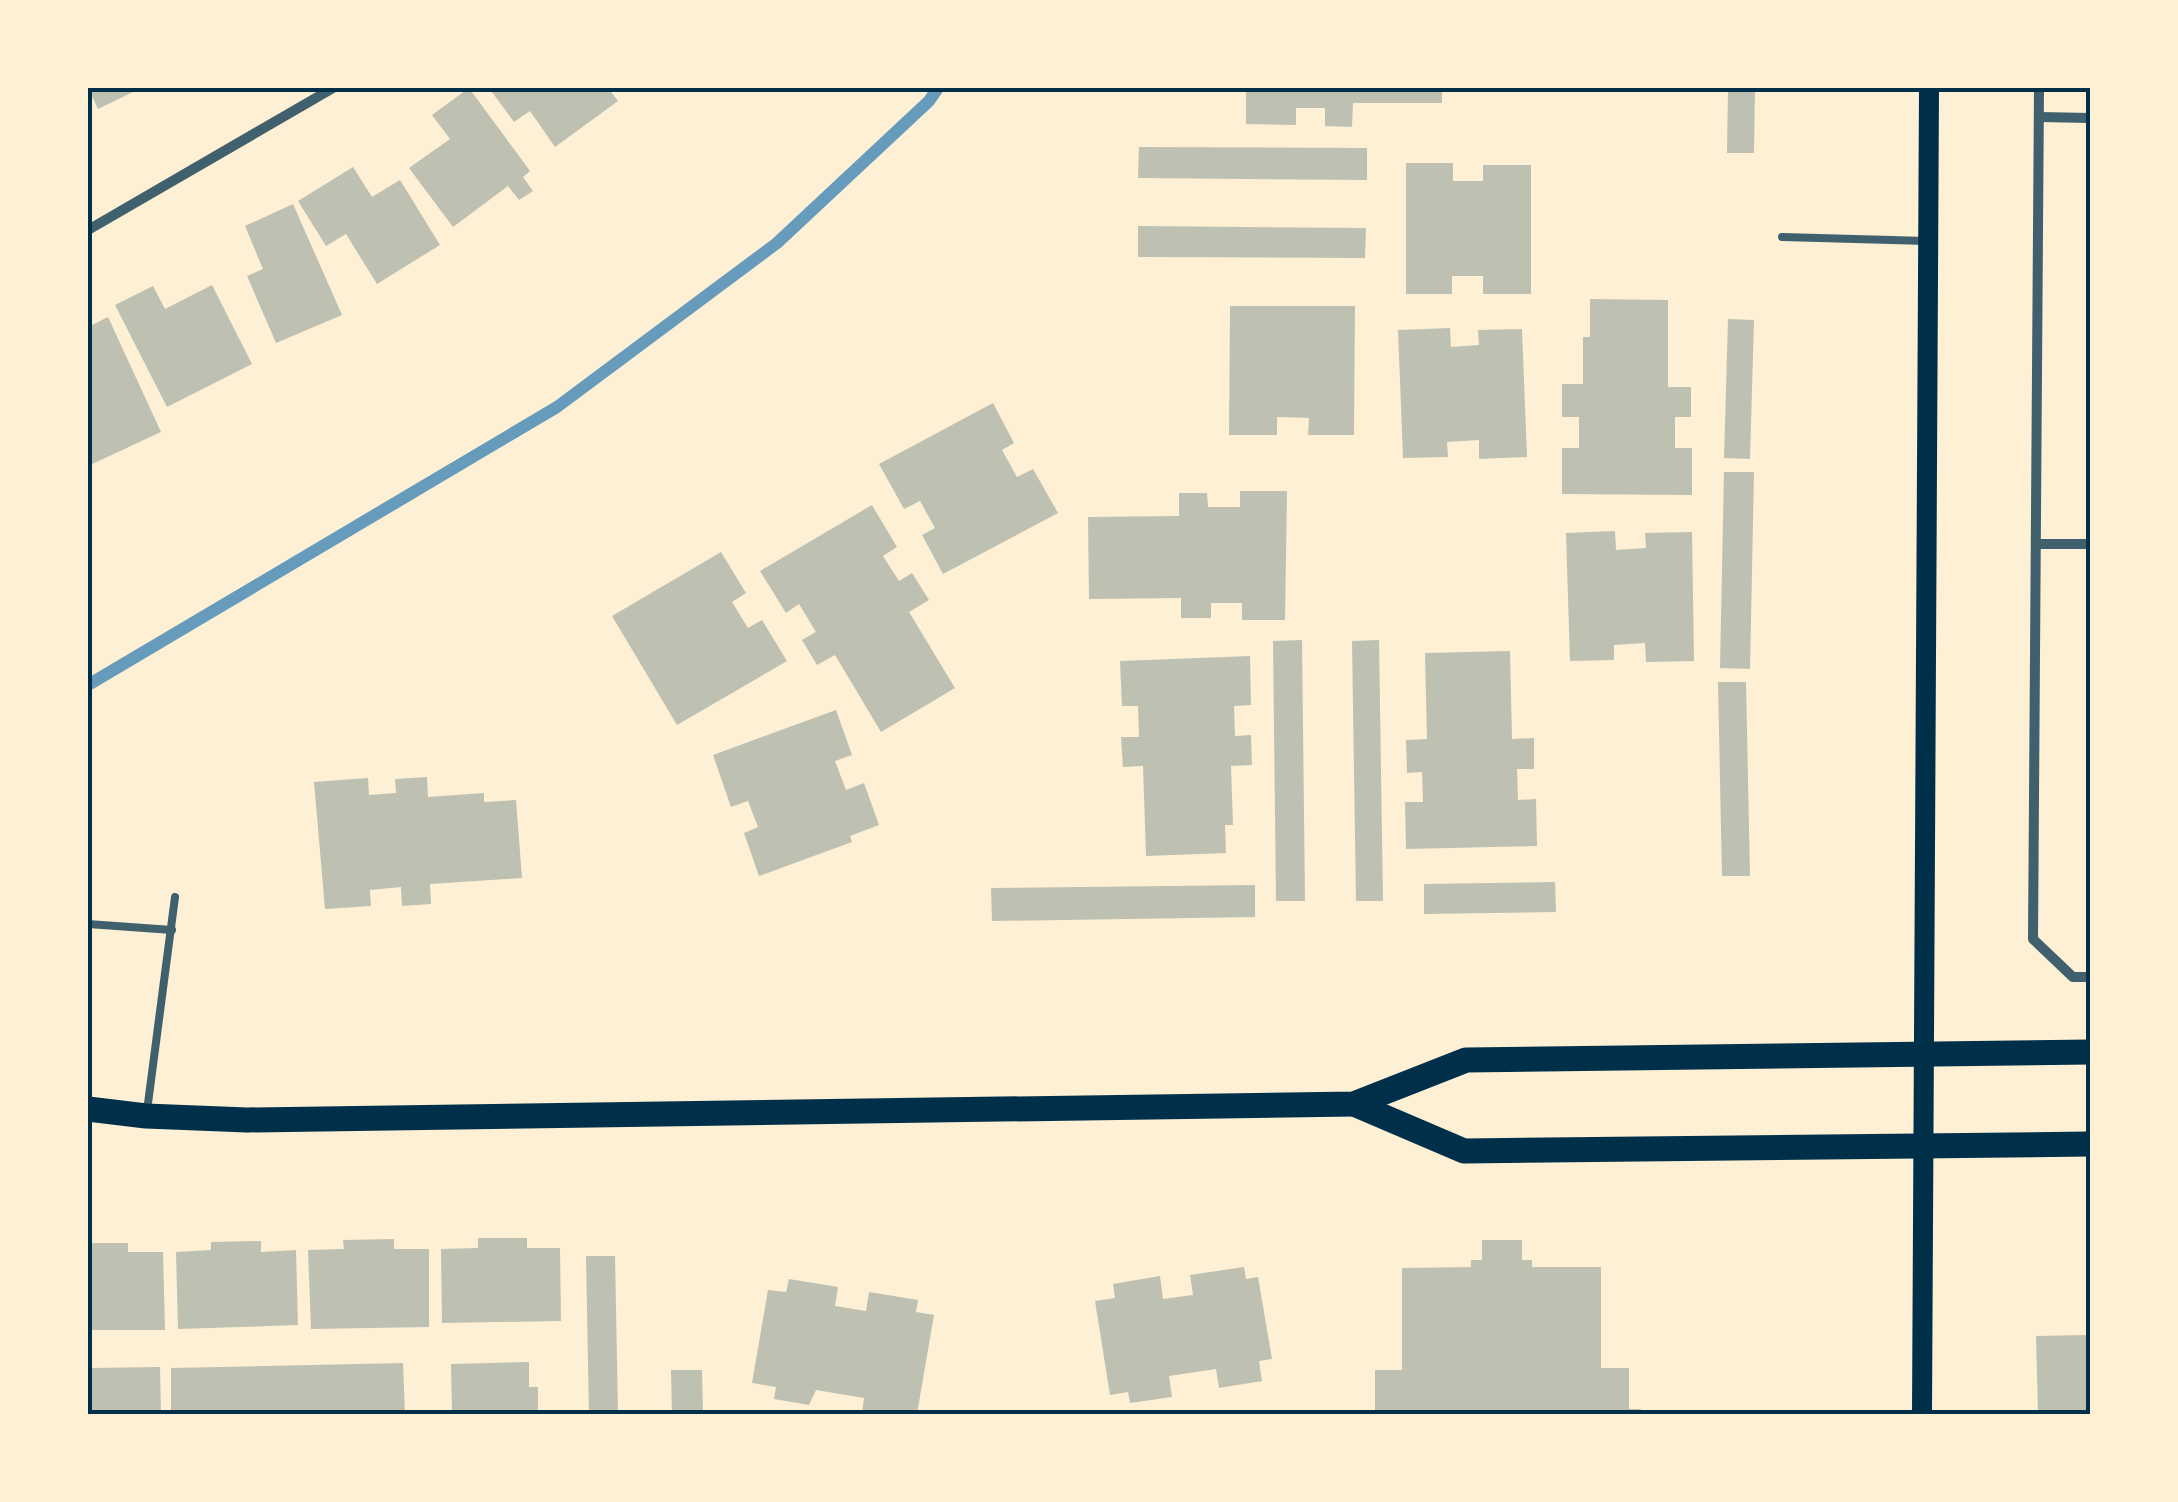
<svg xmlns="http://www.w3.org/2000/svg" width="2178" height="1502" font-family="'Exo 2',sans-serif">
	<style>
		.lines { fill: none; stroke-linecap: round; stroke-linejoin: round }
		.stream { stroke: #669bbc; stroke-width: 12 }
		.building { fill: #bec0b2 }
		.service { stroke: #3f606c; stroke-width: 8 }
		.minor { stroke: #3f606c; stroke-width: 10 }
		.secondary { stroke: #003049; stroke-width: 20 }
		.primary { stroke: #003049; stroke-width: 25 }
		.neatline { fill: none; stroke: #003049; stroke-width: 4 }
	</style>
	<rect width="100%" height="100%" fill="#fdf0d5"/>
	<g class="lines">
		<path class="stream" d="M88 685 557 407 777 243 929 101 938 88"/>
	</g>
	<g class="building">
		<path d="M88 88H141L98 109Z"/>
		<path d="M469 88 530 171 523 177 533 191 519 200 508 186 453 227 409 168 450 139 432 115Z"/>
		<path d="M489 88H608L618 101 555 147 530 111 514 122Z"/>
		<path d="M1246 88H1442V103H1353L1352 127 1325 126V108H1296V125L1246 124Z"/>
		<path d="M1728 88H1755L1754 153H1727Z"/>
		<path d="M1139 147 1367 148V180L1138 178Z"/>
		<path d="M1406 163H1453V181H1483V165H1531V294H1483V276H1452V294H1406Z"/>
		<path d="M353 167 372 197 400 180 440 245 377 284 346 234 326 246 298 201Z"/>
		<path d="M293 204 342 315 276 343 247 276 263 269 245 226Z"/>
		<path d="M1138 226 1366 228 1365 258 1138 257Z"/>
		<path d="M212 285 252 364 167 407 115 305 153 286 165 309Z"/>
		<path d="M1590 299 1668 300V387H1691V417H1675V448H1692V495L1562 494V448H1579V417H1562V384H1583V337H1590Z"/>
		<path d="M1230 306H1355L1354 435H1308L1309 418 1277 417V435H1229Z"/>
		<path d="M108 317 161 432 88 466V327Z"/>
		<path d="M1728 319 1754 320 1750 459 1724 458Z"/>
		<path d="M1450 328 1451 347 1479 345 1478 330 1522 329 1527 457 1479 459V440L1447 442 1448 457 1403 458 1398 330Z"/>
		<path d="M993 403 1014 443 1002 450 1017 477 1033 469 1058 513 943 574 922 535 935 528 920 501 904 509 879 464Z"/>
		<path d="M1724 472H1754L1750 669 1720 668Z"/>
		<path d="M1240 491H1287L1285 620H1242V603H1211V618H1181V598L1089 599 1088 517 1179 516V493H1207L1208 507H1240Z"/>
		<path d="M872 505 897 547 883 556 899 581 912 573 929 600 909 612 955 688 881 732 835 655 817 665 802 640 816 632 799 604 786 613 760 571Z"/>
		<path d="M1615 531 1616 550 1646 548 1645 533 1692 532 1694 661 1646 662 1645 643 1614 645V660L1570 661 1566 533Z"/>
		<path d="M721 552 746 593 732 602 748 628 762 620 787 661 677 725 612 616Z"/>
		<path d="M1302 640 1305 901H1276L1273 641Z"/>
		<path d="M1379 640 1383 901H1356L1352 641Z"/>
		<path d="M1510 651 1512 739 1534 738V769H1517L1518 800 1536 799 1537 846 1406 849 1405 802H1423L1422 772 1407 773 1406 740 1427 739 1425 653Z"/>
		<path d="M1250 656 1251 705 1234 706 1235 736 1251 735 1252 765 1231 766 1233 825H1225L1226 853 1146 856 1143 766 1123 767 1121 737H1139L1138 706H1122L1120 661Z"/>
		<path d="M1718 682H1746L1750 876H1722Z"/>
		<path d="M836 710 852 755 835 761 846 790 864 783 879 825 850 836 852 842 759 876 744 833 758 827 748 801 731 807 713 755Z"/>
		<path d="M427 777 428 797 484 793V802L516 800 522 878 430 884 431 904 402 906 401 887 370 890 371 906 325 909 314 782 368 778 369 795 396 793 395 779Z"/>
		<path d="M1555 882 1556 912 1424 914V884Z"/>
		<path d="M1255 885V917L992 921 991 888Z"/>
		<path d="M478 1238H527V1248H560L561 1321 442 1323 441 1249 478 1248Z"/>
		<path d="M394 1239V1249H429V1327L311 1329 308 1250 344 1249 343 1240Z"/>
		<path d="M1482 1240H1522V1260H1532V1267H1601V1368H1629V1409H1641V1414H1375V1370H1402V1268L1471 1267V1260H1482Z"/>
		<path d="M261 1241V1252L296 1250 298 1325 178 1329 176 1252 211 1250V1242Z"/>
		<path d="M88 1243H128V1252H163L165 1330H88Z"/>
		<path d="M586 1256H615L618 1414H589Z"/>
		<path d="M1244 1267 1246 1279 1258 1277 1272 1359 1259 1361 1262 1381 1219 1388 1216 1369 1169 1376 1172 1397 1130 1403 1128 1392 1110 1395 1095 1301 1115 1298 1113 1284 1160 1276 1163 1299 1193 1295 1190 1275Z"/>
		<path d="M789 1279 838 1287 835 1306 866 1311 869 1292 918 1300 916 1312 934 1315 917 1414 898 1411 897 1414H862L864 1398 816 1390 809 1405 774 1399 776 1387 752 1383 768 1290 786 1292Z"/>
		<path d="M2087 1335 2090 1414H2038L2036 1336Z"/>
		<path d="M529 1362V1387H538V1414H452L451 1364Z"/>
		<path d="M403 1363 405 1414H171V1368Z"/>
		<path d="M160 1367 161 1414H88V1368Z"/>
		<path d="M671 1370H702L703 1414H672Z"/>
	</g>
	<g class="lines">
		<g class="service">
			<path d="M1782 237 1927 241"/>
			<path d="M88 924 172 930"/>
			<path d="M147 1111 175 897"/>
		</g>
		<g class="minor">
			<path d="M2039 88 2033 939 2073 977H2090"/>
			<path d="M2039 117 2090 118"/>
			<path d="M88 230 333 88"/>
			<path d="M2036 544H2090"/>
		</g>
		<path class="secondary" d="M1922 1414 1929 88"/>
		<g class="primary">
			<path d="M1354 1104 1464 1151 2090 1144"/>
			<path d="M88 1109 146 1116 247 1120 1354 1104 1466 1060 2090 1052"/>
		</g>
	</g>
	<rect width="2178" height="1502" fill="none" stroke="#fdf0d5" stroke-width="180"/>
	<rect x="90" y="90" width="1998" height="1322" class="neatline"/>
</svg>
